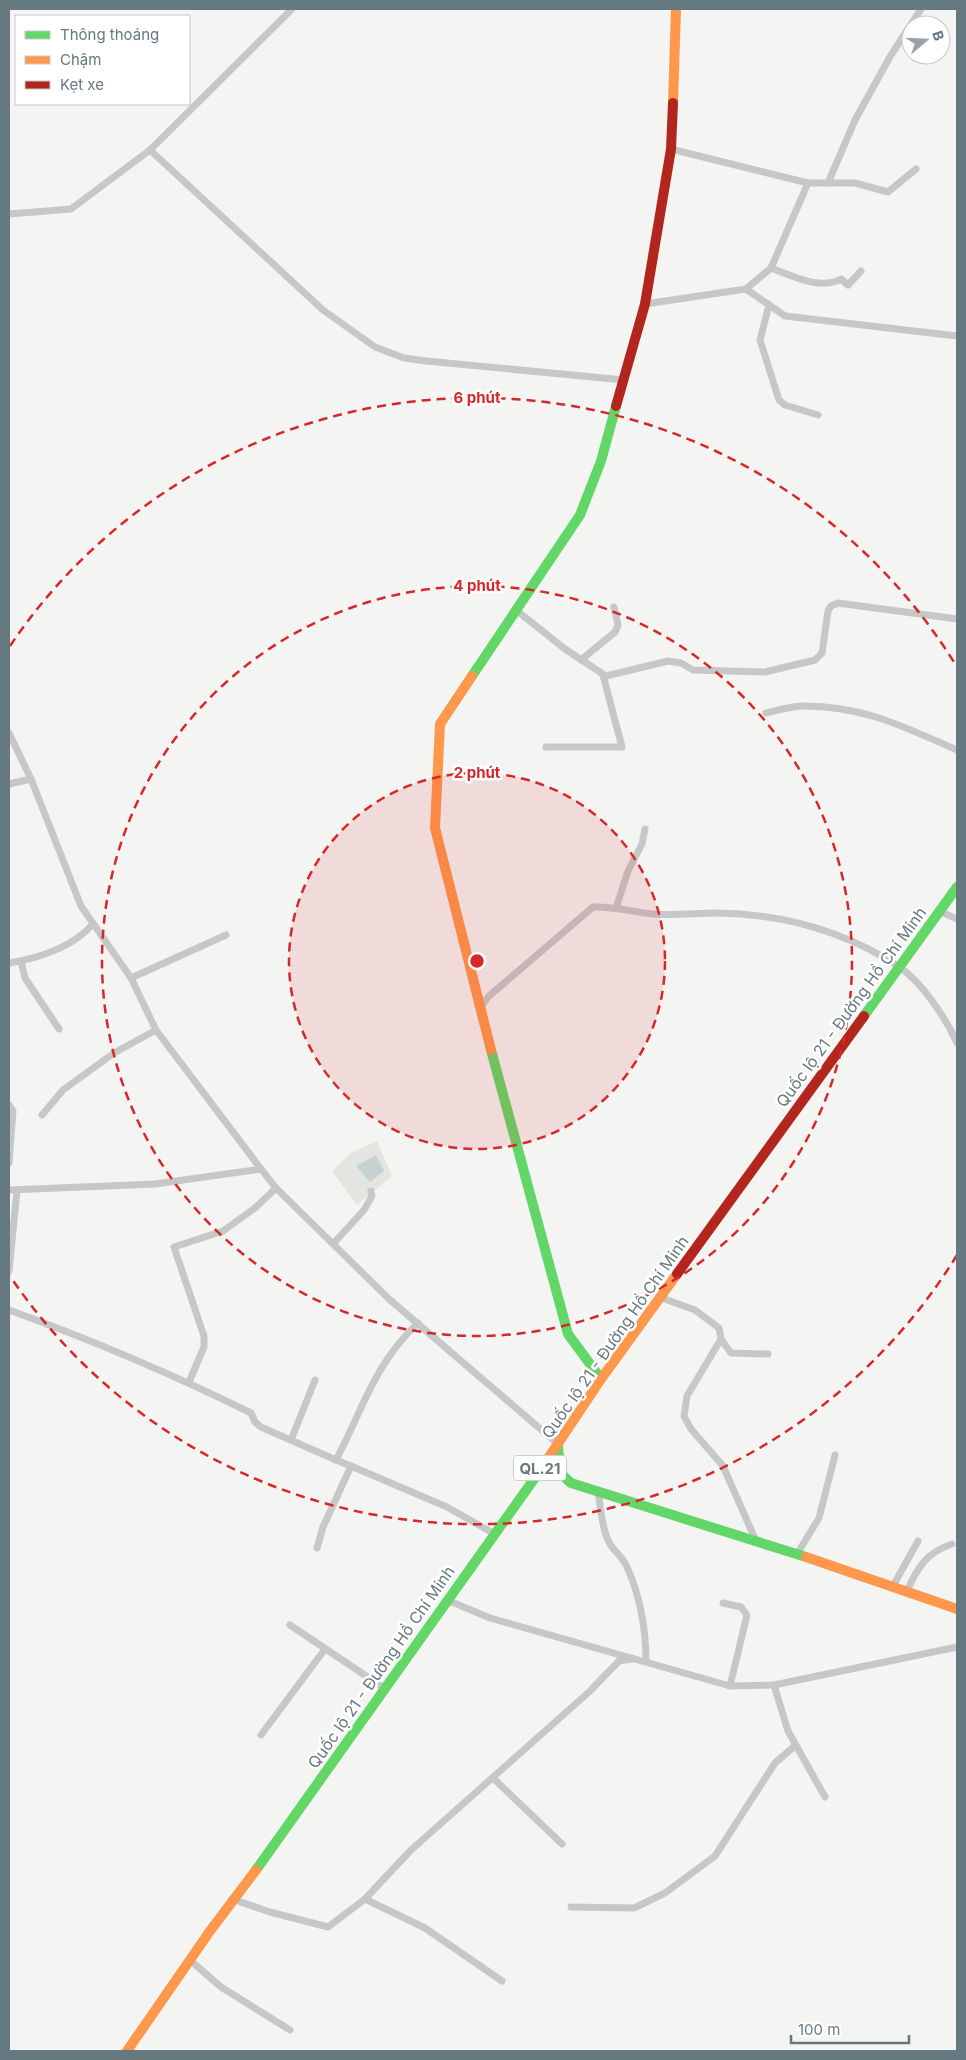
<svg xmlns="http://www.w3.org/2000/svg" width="966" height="2060" font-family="Inter,sans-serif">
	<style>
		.green { fill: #e4e5e0 }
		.water { fill: #c6d1d1 }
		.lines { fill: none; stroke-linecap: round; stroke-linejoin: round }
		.street { stroke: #c6c8c8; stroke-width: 7 }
		.fast { stroke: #63d668; stroke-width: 10 }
		.slow { stroke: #ff974d; stroke-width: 10 }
		.jam { stroke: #b3261e; stroke-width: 10 }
		.ring { fill: none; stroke: #d62828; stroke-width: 2.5; stroke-dasharray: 9 6 }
		.labels { text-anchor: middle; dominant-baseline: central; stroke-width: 5; stroke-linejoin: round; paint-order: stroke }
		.shield { fill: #fff; stroke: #95a1a6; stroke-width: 1 }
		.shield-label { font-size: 15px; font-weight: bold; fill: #677980 }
		.street-label { font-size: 16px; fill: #677980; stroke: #fff }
		.centre { fill: #d62828; stroke: #fff; stroke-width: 2.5 }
		.ring-label { font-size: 15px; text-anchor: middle; font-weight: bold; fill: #d62828; stroke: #fff; stroke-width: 5; stroke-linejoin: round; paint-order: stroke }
	</style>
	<rect width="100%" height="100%" fill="#f4f4f3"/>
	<path class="green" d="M377 1141 392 1176 357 1205 332 1171 352 1152Z"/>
	<path class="water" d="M376 1155 384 1171 370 1182 356 1166Z"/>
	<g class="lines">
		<g class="street">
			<path d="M671 149 808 183"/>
			<path d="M150 150 323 310 375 347 404 358 426 361 624 380"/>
			<path d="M828 183 855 120 891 55 921 9"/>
			<path d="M9 214 71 209 150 150 292 9"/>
			<path d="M771 268C791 275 820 291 841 279L848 285 861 271"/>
			<path d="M746 289 785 316 957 336"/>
			<path d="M645 304 746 289 771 268 808 183H855L888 192 916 169"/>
			<path d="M769 305 760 340 779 400 785 405 818 415"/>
			<path d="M516 610 565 649 606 676 668 661 681 663 693 670 765 672 815 660 822 653 828 611 831 606 838 603 957 619"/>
			<path d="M581 660 615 632 618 625 614 607"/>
			<path d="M766 713C778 710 792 706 804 706 864 706 904 727 957 750"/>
			<path d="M9 733 31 779 81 906 131 978 156 1030 261 1169 276 1188 389 1299 558 1444"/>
			<path d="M546 747H622L603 675"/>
			<path d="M9 784 31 779"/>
			<path d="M616 908 628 871 642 844 645 829"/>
			<path d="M939 911 957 919"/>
			<path d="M21 961 25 978 59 1029"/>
			<path d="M9 963C39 958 72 948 93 924"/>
			<path d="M131 978 226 935"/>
			<path d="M480 1008 489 996 593 907C614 906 632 912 653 914 674 916 696 913 717 913 781 914 844 931 898 966 921 981 946 1018 957 1043"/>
			<path d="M9 1105 13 1111 9 1163"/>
			<path d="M42 1115 63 1090 114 1053 156 1030"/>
			<path d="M9 1190 155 1184 261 1169"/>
			<path d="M333 1244 364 1210 372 1196 371 1191"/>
			<path d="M9 1271 17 1190"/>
			<path d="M659 1297 695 1310 719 1328 721 1339 731 1353 768 1354"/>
			<path d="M9 1310C92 1340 172 1374 251 1413L255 1422 261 1427 336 1460"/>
			<path d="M721 1339 687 1396 684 1416 691 1429 723 1466 756 1541"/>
			<path d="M189 1382 204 1347V1336L174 1247 223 1231 255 1208 276 1188"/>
			<path d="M291 1440 315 1380"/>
			<path d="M351 1466 447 1507 493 1533"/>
			<path d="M598 1492C601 1508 601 1525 608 1540 612 1550 621 1555 626 1565 640 1594 646 1630 646 1661"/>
			<path d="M317 1548 323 1527 351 1466 336 1460C363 1409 374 1364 418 1323"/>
			<path d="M797 1554 819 1518 835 1455"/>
			<path d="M893 1586 918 1541"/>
			<path d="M907 1591C917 1568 927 1552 952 1544"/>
			<path d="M447 1600 490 1618 730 1686 774 1685 957 1647"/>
			<path d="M723 1603 741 1607 747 1615 730 1686"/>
			<path d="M290 1625 384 1688"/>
			<path d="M774 1685 788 1731 825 1797"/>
			<path d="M261 1735 325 1649"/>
			<path d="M493 1778 562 1844"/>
			<path d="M232 1899 270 1912 328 1927 365 1899 411 1850 589 1692 619 1661 632 1659"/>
			<path d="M365 1899 425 1928 502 1981"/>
			<path d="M571 1907 634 1908 665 1893 715 1856 775 1763 796 1745"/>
			<path d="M191 1961 221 1987 290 2030"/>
		</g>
		<g class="fast">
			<path d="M472 676 580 515 601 461 616 406"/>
			<path d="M864 1016 957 887"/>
			<path d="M491 1050 568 1334 601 1379"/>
			<path d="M558 1444 560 1473 571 1483 806 1557"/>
			<path d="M256 1870 539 1472"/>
		</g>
		<g class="slow">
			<path d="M673 103 676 9"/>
			<path d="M472 676 440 724 435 828 491 1050"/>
			<path d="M539 1472 601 1379 677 1274"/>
			<path d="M806 1557 957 1609"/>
			<path d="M127 2051 210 1931 256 1870"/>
		</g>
		<g class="jam">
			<path d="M616 406 645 304 671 149 673 103"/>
			<path d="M677 1274 864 1016"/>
		</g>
	</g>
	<circle cx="477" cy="961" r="188" fill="#d62828" fill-opacity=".12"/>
	<g class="ring">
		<circle cx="477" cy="961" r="188"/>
		<circle cx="477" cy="961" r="375"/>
		<path d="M957 1255A563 563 0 0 1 10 1276M10 646A563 563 0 0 1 957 667"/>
	</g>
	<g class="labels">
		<rect class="shield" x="514" y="1455.5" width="52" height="25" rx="4"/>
		<g class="shield-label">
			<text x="540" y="1468">QL.21</text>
		</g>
		<g class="street-label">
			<text transform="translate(851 1007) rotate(-54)">Quốc lộ 21 - Đường Hồ Chí Minh</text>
			<text transform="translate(615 1337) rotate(-55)">Quốc lộ 21 - Đường Hồ Chí Minh</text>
			<text transform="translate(381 1667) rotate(-55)">Quốc lộ 21 - Đường Hồ Chí Minh</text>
		</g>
	</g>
	<circle cx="477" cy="961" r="8" class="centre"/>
	<g class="ring-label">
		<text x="477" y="403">6 phút</text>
		<text x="477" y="591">4 phút</text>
		<text x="477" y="778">2 phút</text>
	</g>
	<rect width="966" height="2060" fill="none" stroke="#677980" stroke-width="20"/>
	<rect x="15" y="15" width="175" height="90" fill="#ffffff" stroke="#c2c9cc"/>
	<rect x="25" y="31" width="25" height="8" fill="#63d668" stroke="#c2c9cc"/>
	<text x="60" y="40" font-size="15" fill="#677980">Thông thoáng</text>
	<rect x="25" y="56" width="25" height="8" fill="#ff974d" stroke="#c2c9cc"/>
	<text x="60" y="65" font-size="15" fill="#677980">Chậm</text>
	<rect x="25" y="81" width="25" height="8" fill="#b3261e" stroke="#c2c9cc"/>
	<text x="60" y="90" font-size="15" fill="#677980">Kẹt xe</text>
	<g transform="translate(926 40) rotate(71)"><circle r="24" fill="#ffffff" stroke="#c2c9cc"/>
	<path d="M0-4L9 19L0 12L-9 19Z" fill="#98a4a8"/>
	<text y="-8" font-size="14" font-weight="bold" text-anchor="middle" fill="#677980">B</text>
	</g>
	<path d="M791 2035v8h118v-8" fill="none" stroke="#677980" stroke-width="2.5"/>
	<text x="798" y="2035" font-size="15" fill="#677980" stroke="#ffffff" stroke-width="4" paint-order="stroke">100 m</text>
</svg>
